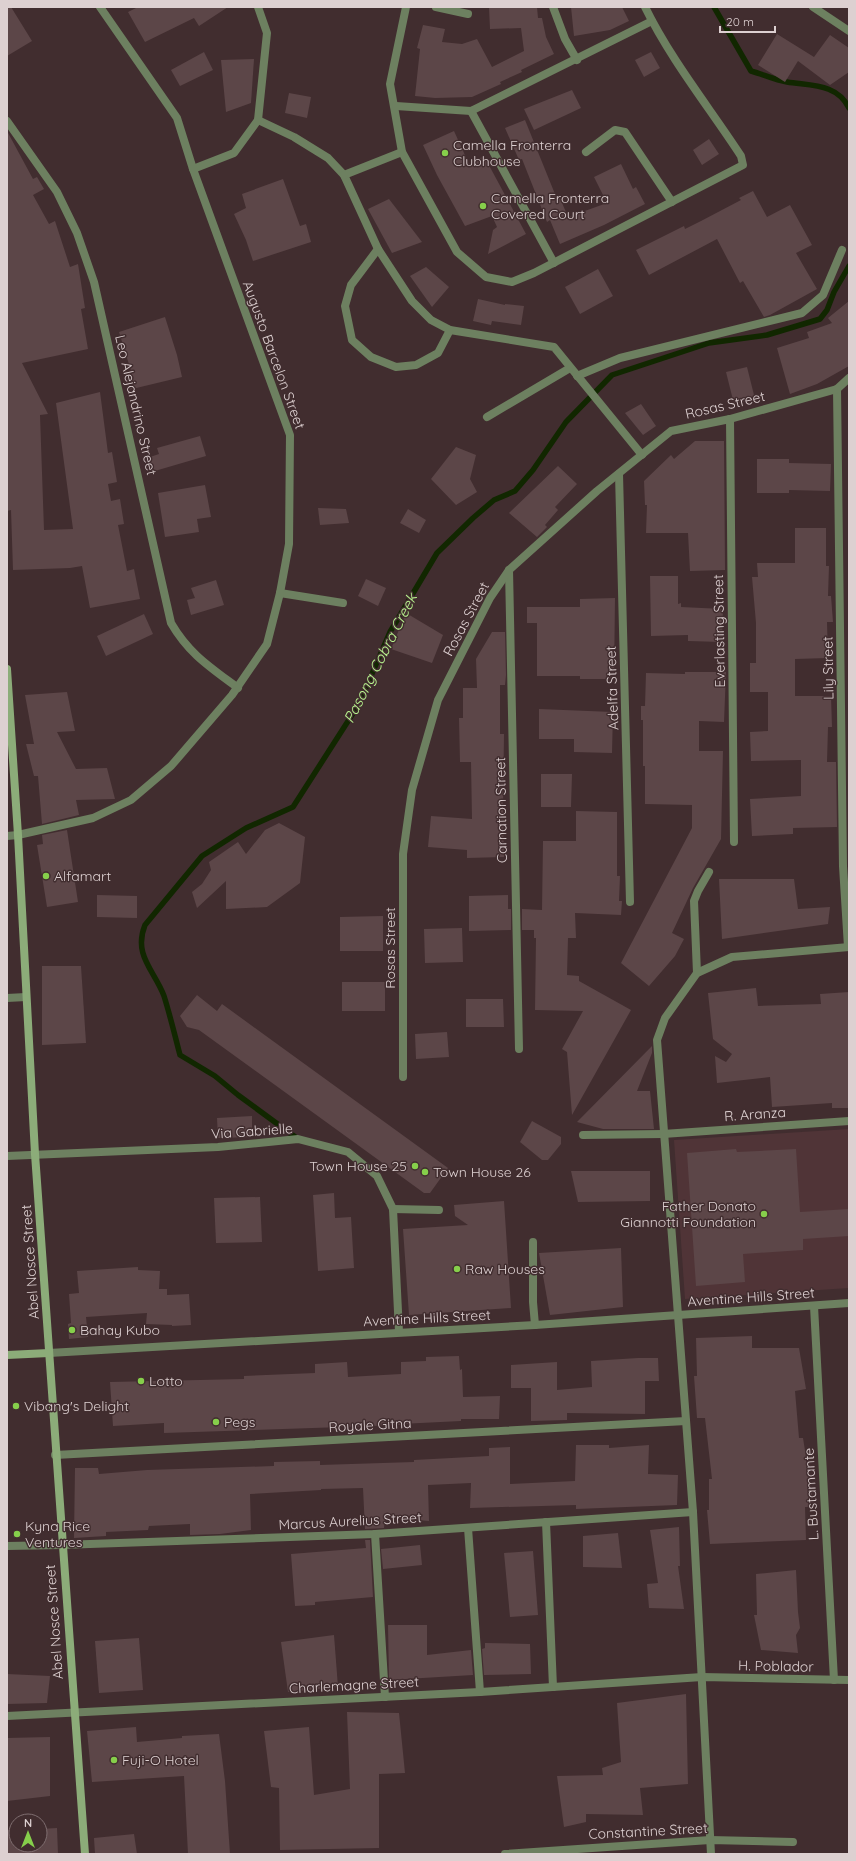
<svg xmlns="http://www.w3.org/2000/svg" width="856" height="1861" font-family="Quicksand,sans-serif">
	<style>
		.built { fill: #503437 }
		.lines { fill: none; stroke-linecap: round; stroke-linejoin: round }
		.stream { stroke: #112700; stroke-width: 5.5 }
		.building { fill: #5c4648 }
		.lane { stroke: #6d8060; stroke-width: 8 }
		.street { stroke: #6d8060; stroke-width: 8 }
		.secondary { stroke: #8cac79; stroke-width: 8 }
		.poi-dot { fill: #86cf4b; stroke: #412d2f; stroke-width: 1.5 }
		.labels { text-anchor: middle; dominant-baseline: central; stroke-width: 3; stroke-linejoin: round; paint-order: stroke }
		.poi-label { font-size: 14px; fill: #ddd0d1; stroke: #412d2f; text-anchor: start }
		.street-label { font-size: 14px; fill: #ddd0d1; stroke: #412d2f }
		.water-label { font-size: 15px; font-style: italic; fill: #baf890; stroke: #412d2f }
	</style>
	<rect width="100%" height="100%" fill="#412d2f"/>
	<path class="built" d="M849 1129V1288L685 1299 674 1140Z"/>
	<g class="lines">
		<g class="stream">
			<path d="M714 7 751 71C762 74 775 80 787 82 810 86 837 83 849 108"/>
			<path d="M298 1139 238 1095 215 1076 180 1055C175 1036 170 1015 164 996 154 970 133 955 145 925L202 856 246 828 293 807 359 704 390 632 437 553 473 518 494 500 515 491 533 470 566 422 612 375 709 343 767 335 820 319 827 310 834 292 849 266"/>
		</g>
	</g>
	<g class="building">
		<path d="M7 7H11L32 41 7 56Z"/>
		<path d="M138 7H228L199 26 194 18 145 42 128 12Z"/>
		<path d="M489 7H537L538 18H542L546 37 554 54 521 70 522 72 500 82 501 84 472 97 435 98 415 96 420 49 417 48 423 25 445 29 442 42 462 44 477 39 492 67 524 51 521 28 490 29Z"/>
		<path d="M571 7H622L629 21 610 30 574 36Z"/>
		<path d="M777 34 814 57 830 35 849 48V72L830 85 798 61 785 82 758 65Z"/>
		<path d="M204 52 213 70 180 86 171 70Z"/>
		<path d="M651 52 660 68 644 77 635 60Z"/>
		<path d="M254 59 251 103 226 112 221 60Z"/>
		<path d="M572 90 581 108 534 130 524 109Z"/>
		<path d="M289 93 311 97 307 118 285 113Z"/>
		<path d="M525 120 557 199 560 198 568 217 607 203 594 177 621 164 633 189 636 187 645 204 604 225 560 244 550 220 547 222 522 159 519 160 505 128Z"/>
		<path d="M7 131 33 179 37 177 44 189 33 195 49 224 55 221 70 267 78 264 85 308 81 309 88 349 22 363 48 414 40 415 44 530 73 529 56 403 100 392 108 453 112 452 117 482 108 484 111 501 120 499 124 524 118 525 127 571 134 569 140 599 90 608 82 566 70 568 13 570 11 510 7 511Z"/>
		<path d="M454 131 469 164 484 156 526 234 488 254 493 230 497 227 492 216 465 226 437 175 423 145Z"/>
		<path d="M709 139 719 154 702 165 693 150Z"/>
		<path d="M283 179 300 226 306 224 311 242 253 261 246 240 234 214 246 208 242 194Z"/>
		<path d="M753 191 767 217 790 205 812 245 796 253 817 289 770 315 764 317 743 281 740 283 717 239 649 275 636 250 684 226 685 229 701 221 741 200 739 198Z"/>
		<path d="M389 199 422 242 392 253 368 209Z"/>
		<path d="M426 267 449 287 432 307 410 276Z"/>
		<path d="M598 269 613 296 580 314 565 287Z"/>
		<path d="M478 299 505 305V304L524 306 521 325 492 321 491 325 473 321Z"/>
		<path d="M849 301V366L817 384 790 394 777 348 809 338 807 332 832 323 828 318Z"/>
		<path d="M165 317 177 355 182 377 128 390 125 376 132 374 119 332Z"/>
		<path d="M747 367 755 399 734 404 726 372Z"/>
		<path d="M641 404 656 426 643 435 625 413Z"/>
		<path d="M200 436 206 456 148 473 144 459 159 454 157 448Z"/>
		<path d="M695 441H724L725 570 690 571 688 533H646L647 505H645L644 481 671 455 674 459Z"/>
		<path d="M456 447 476 455 470 479 477 492 456 505 431 479Z"/>
		<path d="M757 459H789V463L831 464 830 491 789 490V493H757Z"/>
		<path d="M558 466 577 484 555 507 558 510 545 525 547 527 537 537 509 513Z"/>
		<path d="M205 485 211 517 197 519 199 532 165 537 158 493Z"/>
		<path d="M318 508 346 509 349 523 320 525Z"/>
		<path d="M408 509 426 520 419 533 400 523Z"/>
		<path d="M795 528H826V566H829L828 596H831L833 622H827L828 658 795 659V696H831L832 727H828L827 762H836L837 827 793 828V834L752 836 750 799 801 796V760L751 761 750 732 768 731V692H750V663H756V623L752 577H758L757 563H795Z"/>
		<path d="M650 576H678V604L681 603V607L723 609 722 642 688 641V635L651 636Z"/>
		<path d="M366 579 386 588 378 606 358 596Z"/>
		<path d="M216 580 224 605 191 615 187 600 195 598 191 588Z"/>
		<path d="M615 598 614 679H580V676H537V623H527V607H580V599Z"/>
		<path d="M406 613 443 635 432 663 391 649Z"/>
		<path d="M144 614 153 634 106 656 97 636Z"/>
		<path d="M492 632H505L506 675 505 685H500V734H504L503 808 504 857 467 858V850L428 847 431 816 472 819 471 762H460L459 718H463V688H477L476 659Z"/>
		<path d="M685 672H726L724 722 699 721V751H723L721 839 693 888 672 933 684 939 675 956 649 986 621 963 692 828V805L645 804V766H643V720H641V706H645L646 673 685 674Z"/>
		<path d="M67 692 75 731 57 732 76 769 107 768 115 799 76 800 79 815 42 824 38 776H34L26 744H34L25 695Z"/>
		<path d="M539 709 613 712 612 753 574 752V739H539Z"/>
		<path d="M541 774H572L571 807H541Z"/>
		<path d="M576 811 617 812V876H620L619 901H622L621 915 575 913 576 938H568L567 975 579 976V981L631 1010 572 1115 567 1052 562 1049 583 1011 535 1010 536 938H534V930H522V909L542 910 543 841H576Z"/>
		<path d="M279 823 305 837 300 883 267 907 226 909V881L197 908 192 892 202 884 211 870 209 862 238 842 246 854 265 830Z"/>
		<path d="M67 830 78 902 47 907 37 845 43 844 42 835Z"/>
		<path d="M719 879H794L798 909 830 907 828 924 722 939Z"/>
		<path d="M97 895 137 896V918L97 917Z"/>
		<path d="M508 895V909H511V930L469 931V896Z"/>
		<path d="M383 916V951H340V917Z"/>
		<path d="M462 928 463 962 425 963 424 929Z"/>
		<path d="M42 966H81L86 1043 42 1045Z"/>
		<rect x="342" y="982" width="43" height="29"/>
		<path d="M756 988 758 1006 821 1004 820 994 849 992V1108H832V1103L772 1107 770 1077 717 1083 715 1056 726 1062 732 1054 713 1039 708 993Z"/>
		<path d="M197 995 217 1011 222 1004 448 1168 430 1193H424L199 1030 187 1027 180 1016Z"/>
		<path d="M466 999H503L504 1027H466Z"/>
		<path d="M447 1032 449 1057 416 1059 415 1034Z"/>
		<path d="M652 1046V1053L637 1091H650L654 1129H603L577 1122Z"/>
		<path d="M252 1116V1137L218 1138 217 1118Z"/>
		<path d="M532 1121 561 1137V1144L548 1160H542L520 1142Z"/>
		<path d="M736 1149 737 1152 796 1149 800 1212 849 1209V1236L803 1239V1250L743 1254 745 1282 696 1286 687 1153Z"/>
		<path d="M571 1171H650V1201L578 1202Z"/>
		<path d="M334 1193 335 1218 351 1217 354 1268 318 1271 313 1195Z"/>
		<path d="M260 1197 262 1242 216 1243 214 1198Z"/>
		<path d="M504 1201 511 1308 409 1315 403 1229 468 1225 455 1216 454 1205Z"/>
		<path d="M621 1248 623 1307 550 1315 539 1253Z"/>
		<path d="M138 1267V1270L160 1271 159 1289H167V1295L189 1294 191 1325 172 1326V1325L146 1324 147 1313 86 1317 88 1337 69 1339 68 1324 71 1323 69 1294 79 1293 77 1271Z"/>
		<path d="M752 1336V1348H799L806 1389 795 1391 799 1438H803L814 1507H805L806 1540 710 1544 707 1510H709V1479H712L705 1418H697L694 1376H697L696 1338Z"/>
		<path d="M459 1356 460 1370 462 1369 463 1397 500 1396 499 1419H461V1421L400 1424 401 1425 164 1433V1423L113 1426 110 1382 244 1379V1376L315 1373V1364L347 1362 348 1377 401 1374V1362L426 1361V1357Z"/>
		<path d="M638 1358H658L659 1381H645V1414L567 1413V1420L531 1421V1388H511V1365L557 1362V1390L592 1387 591 1361Z"/>
		<path d="M576 1445H609V1448L649 1445 648 1474 678 1475 677 1505 576 1509V1505L470 1508 471 1483 428 1485 429 1521 385 1517 384 1528 365 1529 363 1488 321 1489V1490L250 1494 251 1530 220 1534 190 1535V1524L149 1526 148 1530 106 1532V1536L74 1538 75 1468H98L99 1474 147 1470 274 1466V1462L320 1461V1465L414 1462V1460L489 1456V1448L510 1447V1484L575 1481Z"/>
		<path d="M679 1527 680 1566H678L684 1609 649 1608 647 1584 658 1583 650 1530Z"/>
		<path d="M618 1533 622 1568 583 1567V1536Z"/>
		<path d="M365 1540H370L373 1597 315 1602V1605L295 1606 291 1554 366 1548Z"/>
		<path d="M420 1545 422 1565 383 1569 381 1549Z"/>
		<path d="M533 1551 538 1615 510 1617 504 1553Z"/>
		<path d="M796 1570 798 1612 800 1628 796 1635 798 1653 761 1650 754 1615H757L756 1574Z"/>
		<path d="M388 1625H427V1655L471 1650 473 1675 389 1680Z"/>
		<path d="M334 1635 338 1687 288 1692 281 1642Z"/>
		<path d="M139 1638 143 1690 99 1693 95 1641Z"/>
		<path d="M485 1643 530 1644 531 1674 484 1675 482 1649 485 1648Z"/>
		<path d="M7 1674 50 1676 47 1703 7 1704Z"/>
		<path d="M686 1694 688 1784 640 1788 643 1815 586 1814V1822L564 1827 557 1776 603 1775 602 1768 621 1762 617 1703Z"/>
		<path d="M347 1712 399 1713 405 1773 379 1774V1848L280 1850 279 1788 271 1787 264 1731 309 1727 314 1795 350 1789Z"/>
		<path d="M136 1727 137 1742 182 1738V1736L219 1734 225 1781 230 1854H188L184 1776 92 1782 87 1731Z"/>
		<path d="M50 1737V1796L7 1801V1738Z"/>
		<path d="M57 1828 58 1854H7V1830H16V1845H40V1829Z"/>
		<path d="M134 1834 137 1854H95L94 1838Z"/>
	</g>
	<g class="lines">
		<g class="lane">
			<path d="M280 593 343 603"/>
			<path d="M583 1135 663 1134"/>
			<path d="M393 1209 439 1210"/>
			<path d="M533 1242V1302L535 1325"/>
			<path d="M546 1522 553 1687"/>
			<path d="M468 1528 480 1692"/>
			<path d="M375 1534 385 1697"/>
		</g>
		<g class="street">
			<path d="M406 7 390 84 402 152 457 252 486 277 512 282 534 273 743 165 741 156C709 107 671 60 645 7"/>
			<path d="M436 7 468 14"/>
			<path d="M553 7 565 39 577 60"/>
			<path d="M813 7 849 31"/>
			<path d="M396 106 471 111 652 21"/>
			<path d="M471 111 554 263"/>
			<path d="M258 120 294 137 328 158 344 175 378 249 412 301 431 320 450 330 554 347 642 455"/>
			<path d="M7 121 57 192 77 233 94 282 171 623C189 654 210 667 238 688"/>
			<path d="M586 152 615 130 625 132 672 202"/>
			<path d="M193 169 234 153 258 120 267 33 258 7"/>
			<path d="M344 175 402 152"/>
			<path d="M378 249 351 285 345 306 352 340 371 357 396 367 416 365 438 353 450 330"/>
			<path d="M577 376 620 358 802 313 823 295 842 250"/>
			<path d="M837 389 843 866 848 947"/>
			<path d="M487 417 570 368"/>
			<path d="M730 419 734 842"/>
			<path d="M619 474 630 902"/>
			<path d="M509 570 519 1049"/>
			<path d="M7 836 18 835 93 818 131 800 171 766 232 695 267 644 280 593 289 544 290 435 193 169 177 118 100 7"/>
			<path d="M697 973 694 901 698 891 709 872"/>
			<path d="M7 998 26 997"/>
			<path d="M403 1077V854L412 790 438 700 490 598 509 570 597 491 671 431 730 419 837 389 849 378"/>
			<path d="M663 1134 849 1121"/>
			<path d="M7 1156 218 1147 298 1139 348 1152 377 1176 393 1209 399 1332"/>
			<path d="M814 1306 834 1680"/>
			<path d="M49 1353 535 1325 849 1303"/>
			<path d="M55 1455 686 1421"/>
			<path d="M7 1546 61 1545 375 1534 693 1512"/>
			<path d="M7 1716 480 1692 702 1677 849 1680"/>
			<path d="M505 1854 710 1840 793 1842"/>
			<path d="M711 1854 693 1512 657 1040 665 1018 697 973 732 957 849 947"/>
		</g>
		<g class="secondary">
			<path d="M7 669 18 835 35 1154 85 1854"/>
			<path d="M7 1355 49 1353"/>
		</g>
	</g>
	<g class="poi-dot">
		<circle cx="445" cy="153" r="4"/>
		<circle cx="483" cy="206" r="4"/>
		<circle cx="46" cy="876" r="4"/>
		<circle cx="415" cy="1166" r="4"/>
		<circle cx="425" cy="1172" r="4"/>
		<circle cx="764" cy="1214" r="4"/>
		<circle cx="457" cy="1269" r="4"/>
		<circle cx="72" cy="1330" r="4"/>
		<circle cx="141" cy="1381" r="4"/>
		<circle cx="16" cy="1406" r="4"/>
		<circle cx="216" cy="1422" r="4"/>
		<circle cx="17" cy="1534" r="4"/>
		<circle cx="114" cy="1760" r="4"/>
	</g>
	<g class="labels">
		<g class="poi-label">
			<text x="453" y="145">Camella Fronterra<tspan x="453" dy="16">Clubhouse</tspan></text>
			<text x="491" y="198">Camella Fronterra<tspan x="491" dy="16">Covered Court</tspan></text>
			<text x="54" y="876">Alfamart</text>
			<text x="407" y="1166" text-anchor="end">Town House 25</text>
			<text x="433" y="1172">Town House 26</text>
			<text x="756" y="1206" text-anchor="end">Father Donato<tspan x="756" dy="16">Giannotti Foundation</tspan></text>
			<text x="465" y="1269">Raw Houses</text>
			<text x="80" y="1330">Bahay Kubo</text>
			<text x="149" y="1381">Lotto</text>
			<text x="24" y="1406">Vibang's Delight</text>
			<text x="224" y="1422">Pegs</text>
			<text x="25" y="1526">Kyna Rice<tspan x="25" dy="16">Ventures</tspan></text>
			<text x="122" y="1760">Fuji-O Hotel</text>
		</g>
		<g class="street-label">
			<text transform="translate(274 355) rotate(70)">Augusto Barcelon Street</text>
			<text transform="translate(136 405) rotate(77)">Leo Alejandrino Street</text>
			<text transform="translate(725 405) rotate(-13)">Rosas Street</text>
			<text transform="translate(466 619) rotate(-62)">Rosas Street</text>
			<text transform="translate(719 631) rotate(-91)">Everlasting Street</text>
			<text transform="translate(828 668) rotate(-91)">Lily Street</text>
			<text transform="translate(612 688) rotate(-92)">Adelfa Street</text>
			<text transform="translate(501 810) rotate(-91)">Carnation Street</text>
			<text transform="translate(390 948) rotate(-90)">Rosas Street</text>
			<text transform="translate(755 1114) rotate(-4)">R. Aranza</text>
			<text transform="translate(252 1131) rotate(-4)">Via Gabrielle</text>
			<text transform="translate(30 1262) rotate(-94)">Abel Nosce Street</text>
			<text transform="translate(751 1297) rotate(-4)">Aventine Hills Street</text>
			<text transform="translate(427 1318) rotate(-3)">Aventine Hills Street</text>
			<text transform="translate(370 1425) rotate(-3)">Royale Gitna</text>
			<text transform="translate(811 1494) rotate(-93)">L. Bustamante</text>
			<text transform="translate(350 1521) rotate(-3)">Marcus Aurelius Street</text>
			<text transform="translate(54 1622) rotate(-94)">Abel Nosce Street</text>
			<text transform="translate(776 1666) rotate(1)">H. Poblador</text>
			<text transform="translate(354 1685) rotate(-3)">Charlemagne Street</text>
			<text transform="translate(648 1831) rotate(-3)">Constantine Street</text>
		</g>
		<g class="water-label">
			<text transform="translate(380 658) rotate(-63)">Pasong Cobra Creek</text>
		</g>
	</g>
	<rect width="856" height="1861" fill="none" stroke="#ddd0d1" stroke-width="16"/>
	<g transform="translate(28 1833)"><circle r="19" fill="#412d2f" stroke="#7f6e70"/>
	<path d="M0-3L7 15L0 10L-7 15Z" fill="#86cf4b"/>
	<text y="-6" font-size="11" font-weight="bold" text-anchor="middle" fill="#ddd0d1">N</text>
	</g>
	<path d="M720 26v6h55v-6" fill="none" stroke="#ddd0d1" stroke-width="2"/>
	<text x="726" y="26" font-size="12" fill="#ddd0d1" stroke="#412d2f" stroke-width="3" paint-order="stroke">20 m</text>
</svg>
